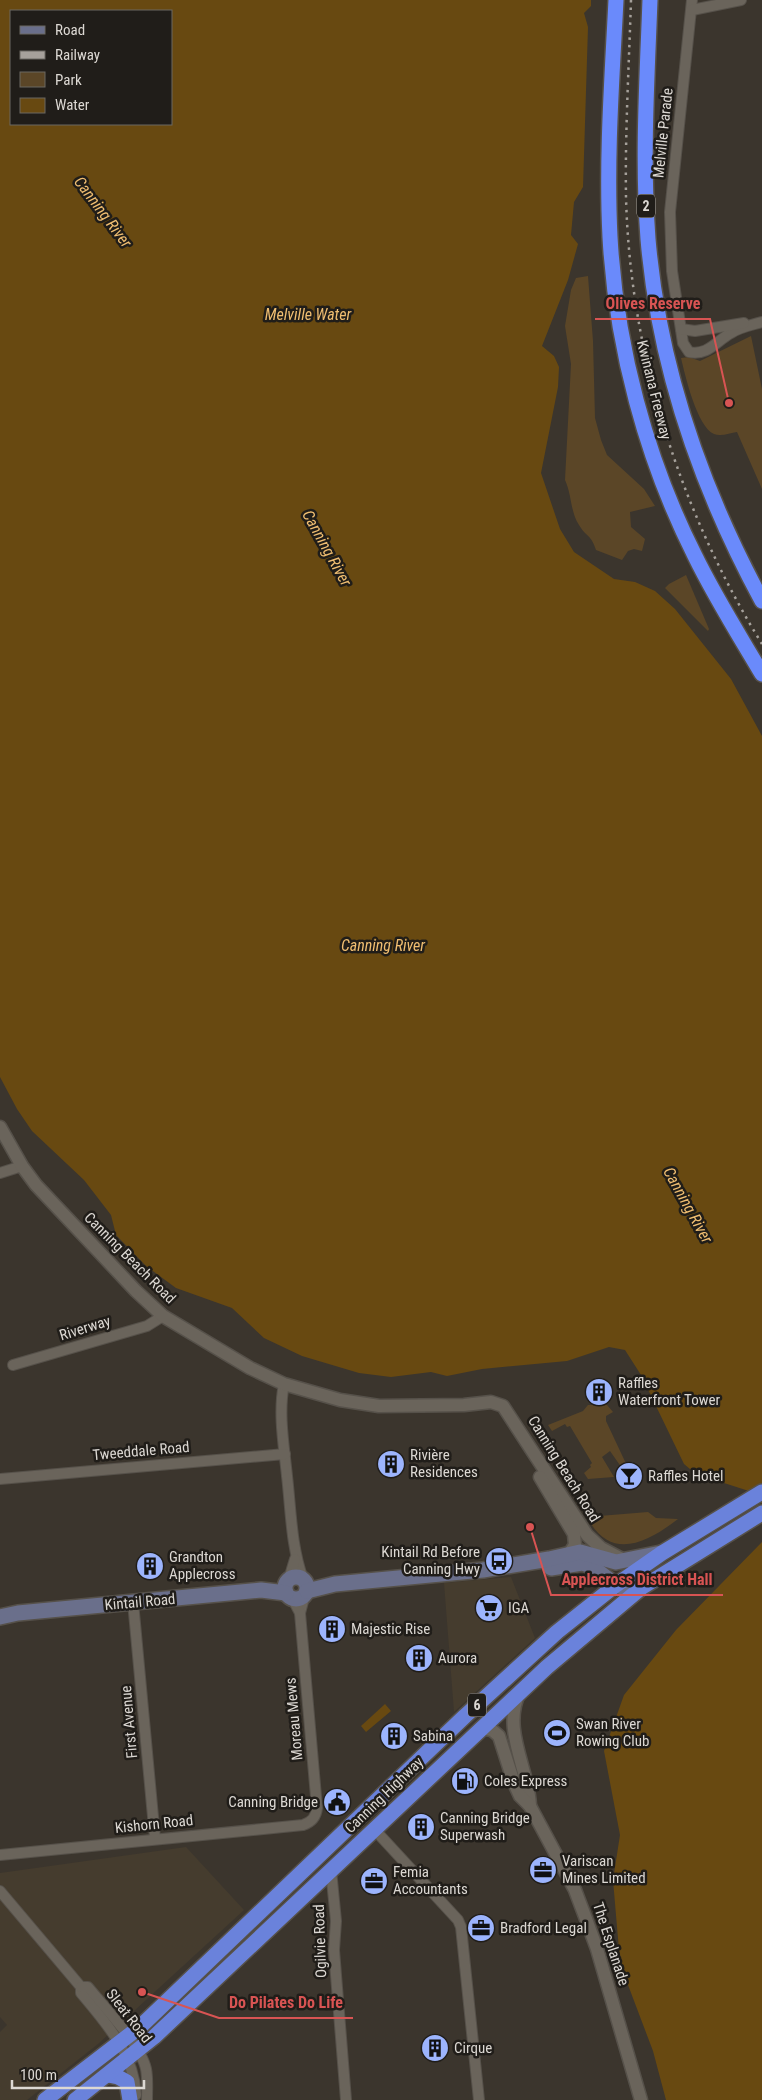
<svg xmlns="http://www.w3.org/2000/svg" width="762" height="2100" font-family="'Roboto Condensed',sans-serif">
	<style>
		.built { fill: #453c2e }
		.green { fill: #5b4627 }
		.water { fill: #684911; fill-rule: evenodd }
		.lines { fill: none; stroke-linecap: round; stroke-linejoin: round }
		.minor-casing { stroke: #56514a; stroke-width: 12 }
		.tertiary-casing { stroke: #56514a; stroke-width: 15 }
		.secondary-casing { stroke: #56514a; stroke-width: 18 }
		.trunk-casing { stroke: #56514a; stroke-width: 18 }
		.motorway-casing { stroke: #56514a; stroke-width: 18 }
		.minor { stroke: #6a645b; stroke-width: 10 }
		.tertiary { stroke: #6a645b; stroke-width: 12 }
		.secondary { stroke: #6a6f8b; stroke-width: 15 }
		.trunk { stroke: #6a82db; stroke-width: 15 }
		.motorway { stroke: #6a8afb; stroke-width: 15 }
		.rail { stroke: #a6a19b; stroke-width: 2.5; stroke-dasharray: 2.5 5; stroke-linecap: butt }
		.labels { text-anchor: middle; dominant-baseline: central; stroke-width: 5; stroke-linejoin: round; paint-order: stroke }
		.shield { fill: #201d19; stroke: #a4a09b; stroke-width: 1 }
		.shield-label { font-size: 14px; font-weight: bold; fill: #dcd8d3 }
		.street-label { font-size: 15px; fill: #dcd8d3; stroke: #201d19 }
		.poi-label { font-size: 15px; fill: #dcd8d3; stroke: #201d19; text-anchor: start }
		.water-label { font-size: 16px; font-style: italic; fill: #f0be71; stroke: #201d19 }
		.leader { fill: none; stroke: #d85453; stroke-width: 2 }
		.callout-dot { fill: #d85453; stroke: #201d19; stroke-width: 2 }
		.callout-label { font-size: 16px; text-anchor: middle; font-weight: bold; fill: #d85453; stroke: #201d19; stroke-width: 5; stroke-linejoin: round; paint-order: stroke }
	</style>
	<rect width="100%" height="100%" fill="#3b352d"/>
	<g class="built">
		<path d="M511 1577 535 1638 454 1712 444 1583Z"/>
		<path d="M186 1847 244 1910 98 2044 27 2100H0V2032L7 2025 0 2017V1873Z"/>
	</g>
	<g class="green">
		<path d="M588 276 593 341 595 418 601 440 607 455 644 489 655 506 630 512 631 527 645 539 642 551 634 549 628 551 622 560 596 550C591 534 586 537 579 525 570 511 572 495 565 480L571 364 565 326 571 290 576 278Z"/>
		<path d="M751 336 762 389V489L737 432C730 433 721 437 714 434 697 427 685 375 681 358L689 357 700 361Z"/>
		<path d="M686 575 709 629 708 631 665 588 669 584Z"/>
		<path d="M588 1405H607L613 1412 606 1416V1421L629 1470 624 1471 610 1451 602 1457 614 1477 588 1479 584 1473 591 1467 590 1465 592 1463 570 1426 567 1427 565 1424 552 1431 548 1425 583 1411Z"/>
		<path d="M648 1512 656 1518 678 1519C647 1543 610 1562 587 1517Z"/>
	</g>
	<g class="water">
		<path d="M0 0H591V6L584 13 588 27 583 187 574 202 571 235 578 244 568 280 542 346 554 356 559 367 558 387 541 473 560 529 574 552 614 579 635 582 655 591 675 609 731 679 762 736V1504L752 1492 696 1474 684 1464 641 1375 625 1350 609 1347 567 1361 482 1369 447 1376 431 1372 391 1377 359 1373 302 1356 264 1338 232 1308 176 1288 146 1266 116 1235 111 1215 84 1180 32 1131 17 1109 0 1077ZM11 11H171V124H11Z"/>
		<path d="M762 1542V2100H666L653 2051 625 1977 619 1950 613 1880 620 1835 604 1751 624 1695 676 1630Z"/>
		<path d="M385 1704 391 1711 366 1732 361 1726Z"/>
	</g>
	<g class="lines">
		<g class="minor-casing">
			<g id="minor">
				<path d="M692 0 670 212 672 271 683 343 689 352C708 356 716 341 731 333 740 327 752 325 762 322"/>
				<path d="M692 10 741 0"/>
				<path d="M681 329 695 331 744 323"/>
				<path d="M0 1173 22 1166"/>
				<path d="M13 1365 147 1326 163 1316"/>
				<path d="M284 1384C278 1413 284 1446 287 1476 291 1510 291 1546 303 1579"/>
				<path d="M0 1479 285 1454"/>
				<path d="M289 1579 295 1559"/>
				<path d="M133 1602 155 1838"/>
				<path d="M300 1613 305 1594"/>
				<path d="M374 1829 458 1920 461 1927 479 2100"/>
				<path d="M0 1855 303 1825C312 1822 316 1817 317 1808L300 1613 292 1598"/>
				<path d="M331 1870 336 1921 334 1950 346 2100"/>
				<path d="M0 1891 81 1987V1993C107 2024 134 2054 136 2095"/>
				<path d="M81 1987H88C104 2007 141 2045 146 2069 148 2079 147 2090 147 2100"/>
			</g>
		</g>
		<g class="tertiary-casing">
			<g id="tertiary">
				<path d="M0 1127 22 1166 36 1185 136 1291 163 1316 250 1368 284 1384 340 1400 379 1406 464 1405 491 1402 503 1406 587 1535 601 1548 622 1559"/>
				<path d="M540 1477 574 1534 575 1545 569 1554"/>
				<path d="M520 1692C501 1728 529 1769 530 1806"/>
				<path d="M480 1728 492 1730 499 1736 514 1783 520 1796 530 1806 575 1890 586 1919 597 1949 641 2100"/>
			</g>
		</g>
		<g class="secondary-casing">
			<g id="secondary">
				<path d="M551 1568 582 1563 591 1566 616 1585 629 1589 641 1588"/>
				<circle cx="296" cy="1588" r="11"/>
				<path d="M307 1591 335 1584 483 1570 549 1559 580 1552 616 1562 661 1553"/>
				<path d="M0 1617 18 1613 261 1590 286 1593"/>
			</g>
		</g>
		<g class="trunk-casing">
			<g id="trunk">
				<path d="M108 2075 118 2077 127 2082 130 2100"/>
				<path d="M45 2100 141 2026 465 1716 557 1632 616 1585 662 1553 762 1492"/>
				<path d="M75 2100 154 2037 547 1667 641 1588 762 1513"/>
			</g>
		</g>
		<g class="motorway-casing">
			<g id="motorway">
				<path d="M616 0C612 79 606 159 610 237 616 346 646 459 695 556 715 597 739 635 762 674"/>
				<path d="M650 0C647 80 642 159 648 239 659 368 701 488 762 601"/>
			</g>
		</g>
		<use href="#minor" class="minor"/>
		<use href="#tertiary" class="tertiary"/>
		<use href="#secondary" class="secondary"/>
		<use href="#trunk" class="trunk"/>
		<use href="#motorway" class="motorway"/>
		<path class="rail" d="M631 0C629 65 625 131 626 197 630 354 680 511 762 644"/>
	</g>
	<defs>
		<g id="building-disc" transform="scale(1.4375)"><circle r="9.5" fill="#9cb4fd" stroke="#201d19"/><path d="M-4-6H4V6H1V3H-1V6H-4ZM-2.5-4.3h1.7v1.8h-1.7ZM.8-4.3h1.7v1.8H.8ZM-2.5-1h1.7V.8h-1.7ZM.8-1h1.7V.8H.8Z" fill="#111"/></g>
		<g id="bar-disc" transform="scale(1.4375)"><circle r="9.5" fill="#9cb4fd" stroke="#201d19"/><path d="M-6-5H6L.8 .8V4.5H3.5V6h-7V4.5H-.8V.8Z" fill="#111"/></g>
		<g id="bus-disc" transform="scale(1.4375)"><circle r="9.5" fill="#9cb4fd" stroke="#201d19"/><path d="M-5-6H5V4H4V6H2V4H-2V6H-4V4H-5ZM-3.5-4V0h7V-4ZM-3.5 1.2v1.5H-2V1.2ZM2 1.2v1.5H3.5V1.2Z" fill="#111"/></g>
		<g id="supermarket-disc" transform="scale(1.4375)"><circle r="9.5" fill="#9cb4fd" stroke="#201d19"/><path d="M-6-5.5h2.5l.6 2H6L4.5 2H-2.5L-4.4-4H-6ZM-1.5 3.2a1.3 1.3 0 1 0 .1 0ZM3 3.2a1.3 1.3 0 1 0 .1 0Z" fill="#111"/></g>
		<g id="stadium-disc" transform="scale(1.4375)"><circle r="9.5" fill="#9cb4fd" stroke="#201d19"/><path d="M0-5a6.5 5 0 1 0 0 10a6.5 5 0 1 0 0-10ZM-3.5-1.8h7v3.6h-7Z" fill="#111"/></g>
		<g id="fuel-disc" transform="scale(1.4375)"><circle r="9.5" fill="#9cb4fd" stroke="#201d19"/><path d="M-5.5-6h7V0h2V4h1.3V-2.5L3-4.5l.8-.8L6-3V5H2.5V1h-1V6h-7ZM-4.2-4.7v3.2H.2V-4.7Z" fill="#111"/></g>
		<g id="civic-disc" transform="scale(1.4375)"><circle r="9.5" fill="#9cb4fd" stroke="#201d19"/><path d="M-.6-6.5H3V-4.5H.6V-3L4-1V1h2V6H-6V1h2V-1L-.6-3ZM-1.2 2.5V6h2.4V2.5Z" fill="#111"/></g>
		<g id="office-disc" transform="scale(1.4375)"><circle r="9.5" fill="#9cb4fd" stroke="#201d19"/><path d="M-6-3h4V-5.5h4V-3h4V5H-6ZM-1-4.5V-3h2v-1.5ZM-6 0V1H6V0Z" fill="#111"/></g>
	</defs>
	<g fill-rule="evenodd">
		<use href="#building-disc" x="599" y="1392"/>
		<use href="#building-disc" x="391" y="1464"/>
		<use href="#bar-disc" x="629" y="1476"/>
		<use href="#bus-disc" x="499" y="1561"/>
		<use href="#building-disc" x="150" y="1566"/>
		<use href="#supermarket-disc" x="489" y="1608"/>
		<use href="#building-disc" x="332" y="1629"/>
		<use href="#building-disc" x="419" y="1658"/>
		<use href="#stadium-disc" x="557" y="1733"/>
		<use href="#building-disc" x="394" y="1736"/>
		<use href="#fuel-disc" x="465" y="1781"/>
		<use href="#civic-disc" x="337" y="1802"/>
		<use href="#building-disc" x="421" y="1827"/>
		<use href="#office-disc" x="543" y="1870"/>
		<use href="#office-disc" x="374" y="1881"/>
		<use href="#office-disc" x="481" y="1928"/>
		<use href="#building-disc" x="435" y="2048"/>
	</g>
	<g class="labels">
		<g class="shield">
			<rect x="637" y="194.5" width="18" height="23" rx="4"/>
			<rect x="468" y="1693.5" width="18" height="23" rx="4"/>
		</g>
		<g class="shield-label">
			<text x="646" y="206">2</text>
			<text x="477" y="1705">6</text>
		</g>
		<g class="street-label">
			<text transform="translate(663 133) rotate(-84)">Melville Parade</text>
			<text transform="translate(654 390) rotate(76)">Kwinana Freeway</text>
			<text transform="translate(130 1258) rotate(45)">Canning Beach Road</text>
			<text transform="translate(85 1328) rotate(-17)">Riverway</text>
			<text transform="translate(141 1451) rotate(-5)">Tweeddale Road</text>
			<text transform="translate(564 1469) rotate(58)">Canning Beach Road</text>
			<text transform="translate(140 1602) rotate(-5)">Kintail Road</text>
			<text transform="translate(294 1719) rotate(-95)">Moreau Mews</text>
			<text transform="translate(129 1722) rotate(-95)">First Avenue</text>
			<text transform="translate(384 1795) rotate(-44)">Canning Highway</text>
			<text transform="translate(154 1824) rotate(-6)">Kishorn Road</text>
			<text transform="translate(320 1941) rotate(-92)">Ogilvie Road</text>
			<text transform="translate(611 1944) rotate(72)">The Esplanade</text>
			<text transform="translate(129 2016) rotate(52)">Sleat Road</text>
		</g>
		<g class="poi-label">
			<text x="618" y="1383">Raffles<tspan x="618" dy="17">Waterfront Tower</tspan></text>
			<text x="410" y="1455">Rivière<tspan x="410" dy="17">Residences</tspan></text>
			<text x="648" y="1476">Raffles Hotel</text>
			<text x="480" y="1552" text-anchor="end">Kintail Rd Before<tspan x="480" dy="17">Canning Hwy</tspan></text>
			<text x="169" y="1557">Grandton<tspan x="169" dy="17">Applecross</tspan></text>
			<text x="508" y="1608">IGA</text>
			<text x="351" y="1629">Majestic Rise</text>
			<text x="438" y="1658">Aurora</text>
			<text x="576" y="1724">Swan River<tspan x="576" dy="17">Rowing Club</tspan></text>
			<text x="413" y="1736">Sabina</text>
			<text x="484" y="1781">Coles Express</text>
			<text x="318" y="1802" text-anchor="end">Canning Bridge</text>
			<text x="440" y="1818">Canning Bridge<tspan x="440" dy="17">Superwash</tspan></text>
			<text x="562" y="1861">Variscan<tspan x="562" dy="17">Mines Limited</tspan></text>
			<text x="393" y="1872">Femia<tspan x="393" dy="17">Accountants</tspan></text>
			<text x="500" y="1928">Bradford Legal</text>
			<text x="454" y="2048">Cirque</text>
		</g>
		<g class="water-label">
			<text transform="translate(103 212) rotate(53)">Canning River</text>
			<text x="308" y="314">Melville Water</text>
			<text transform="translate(327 548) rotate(61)">Canning River</text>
			<text x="383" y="945">Canning River</text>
			<text transform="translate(688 1205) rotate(61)">Canning River</text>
		</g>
	</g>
	<path class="leader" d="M729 403L710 319H595M530 1527L551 1595H723M142 1992L219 2018H353"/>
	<g class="callout-dot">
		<circle cx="729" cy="403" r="5"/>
		<circle cx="530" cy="1527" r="5"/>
		<circle cx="142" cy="1992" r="5"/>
	</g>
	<g class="callout-label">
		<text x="653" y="309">Olives Reserve</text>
		<text x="637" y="1585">Applecross District Hall</text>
		<text x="286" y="2008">Do Pilates Do Life</text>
	</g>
	<rect x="10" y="10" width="162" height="115" fill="#201d19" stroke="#6b6863"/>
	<rect x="20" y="26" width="25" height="8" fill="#6a6f8b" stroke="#6b6863"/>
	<text x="55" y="35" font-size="15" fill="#dcd8d3">Road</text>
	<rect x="20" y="51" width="25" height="8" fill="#a6a19b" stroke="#6b6863"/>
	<text x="55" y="60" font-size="15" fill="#dcd8d3">Railway</text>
	<rect x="20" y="72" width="25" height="15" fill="#5b4627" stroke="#6b6863"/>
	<text x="55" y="85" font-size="15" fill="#dcd8d3">Park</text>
	<rect x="20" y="98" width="25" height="15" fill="#684911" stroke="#6b6863"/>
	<text x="55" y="110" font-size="15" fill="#dcd8d3">Water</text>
	<path d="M12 2080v8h132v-8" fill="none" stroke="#dcd8d3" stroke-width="2.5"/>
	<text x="20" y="2080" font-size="15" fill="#dcd8d3" stroke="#201d19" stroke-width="4" paint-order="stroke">100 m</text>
</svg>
